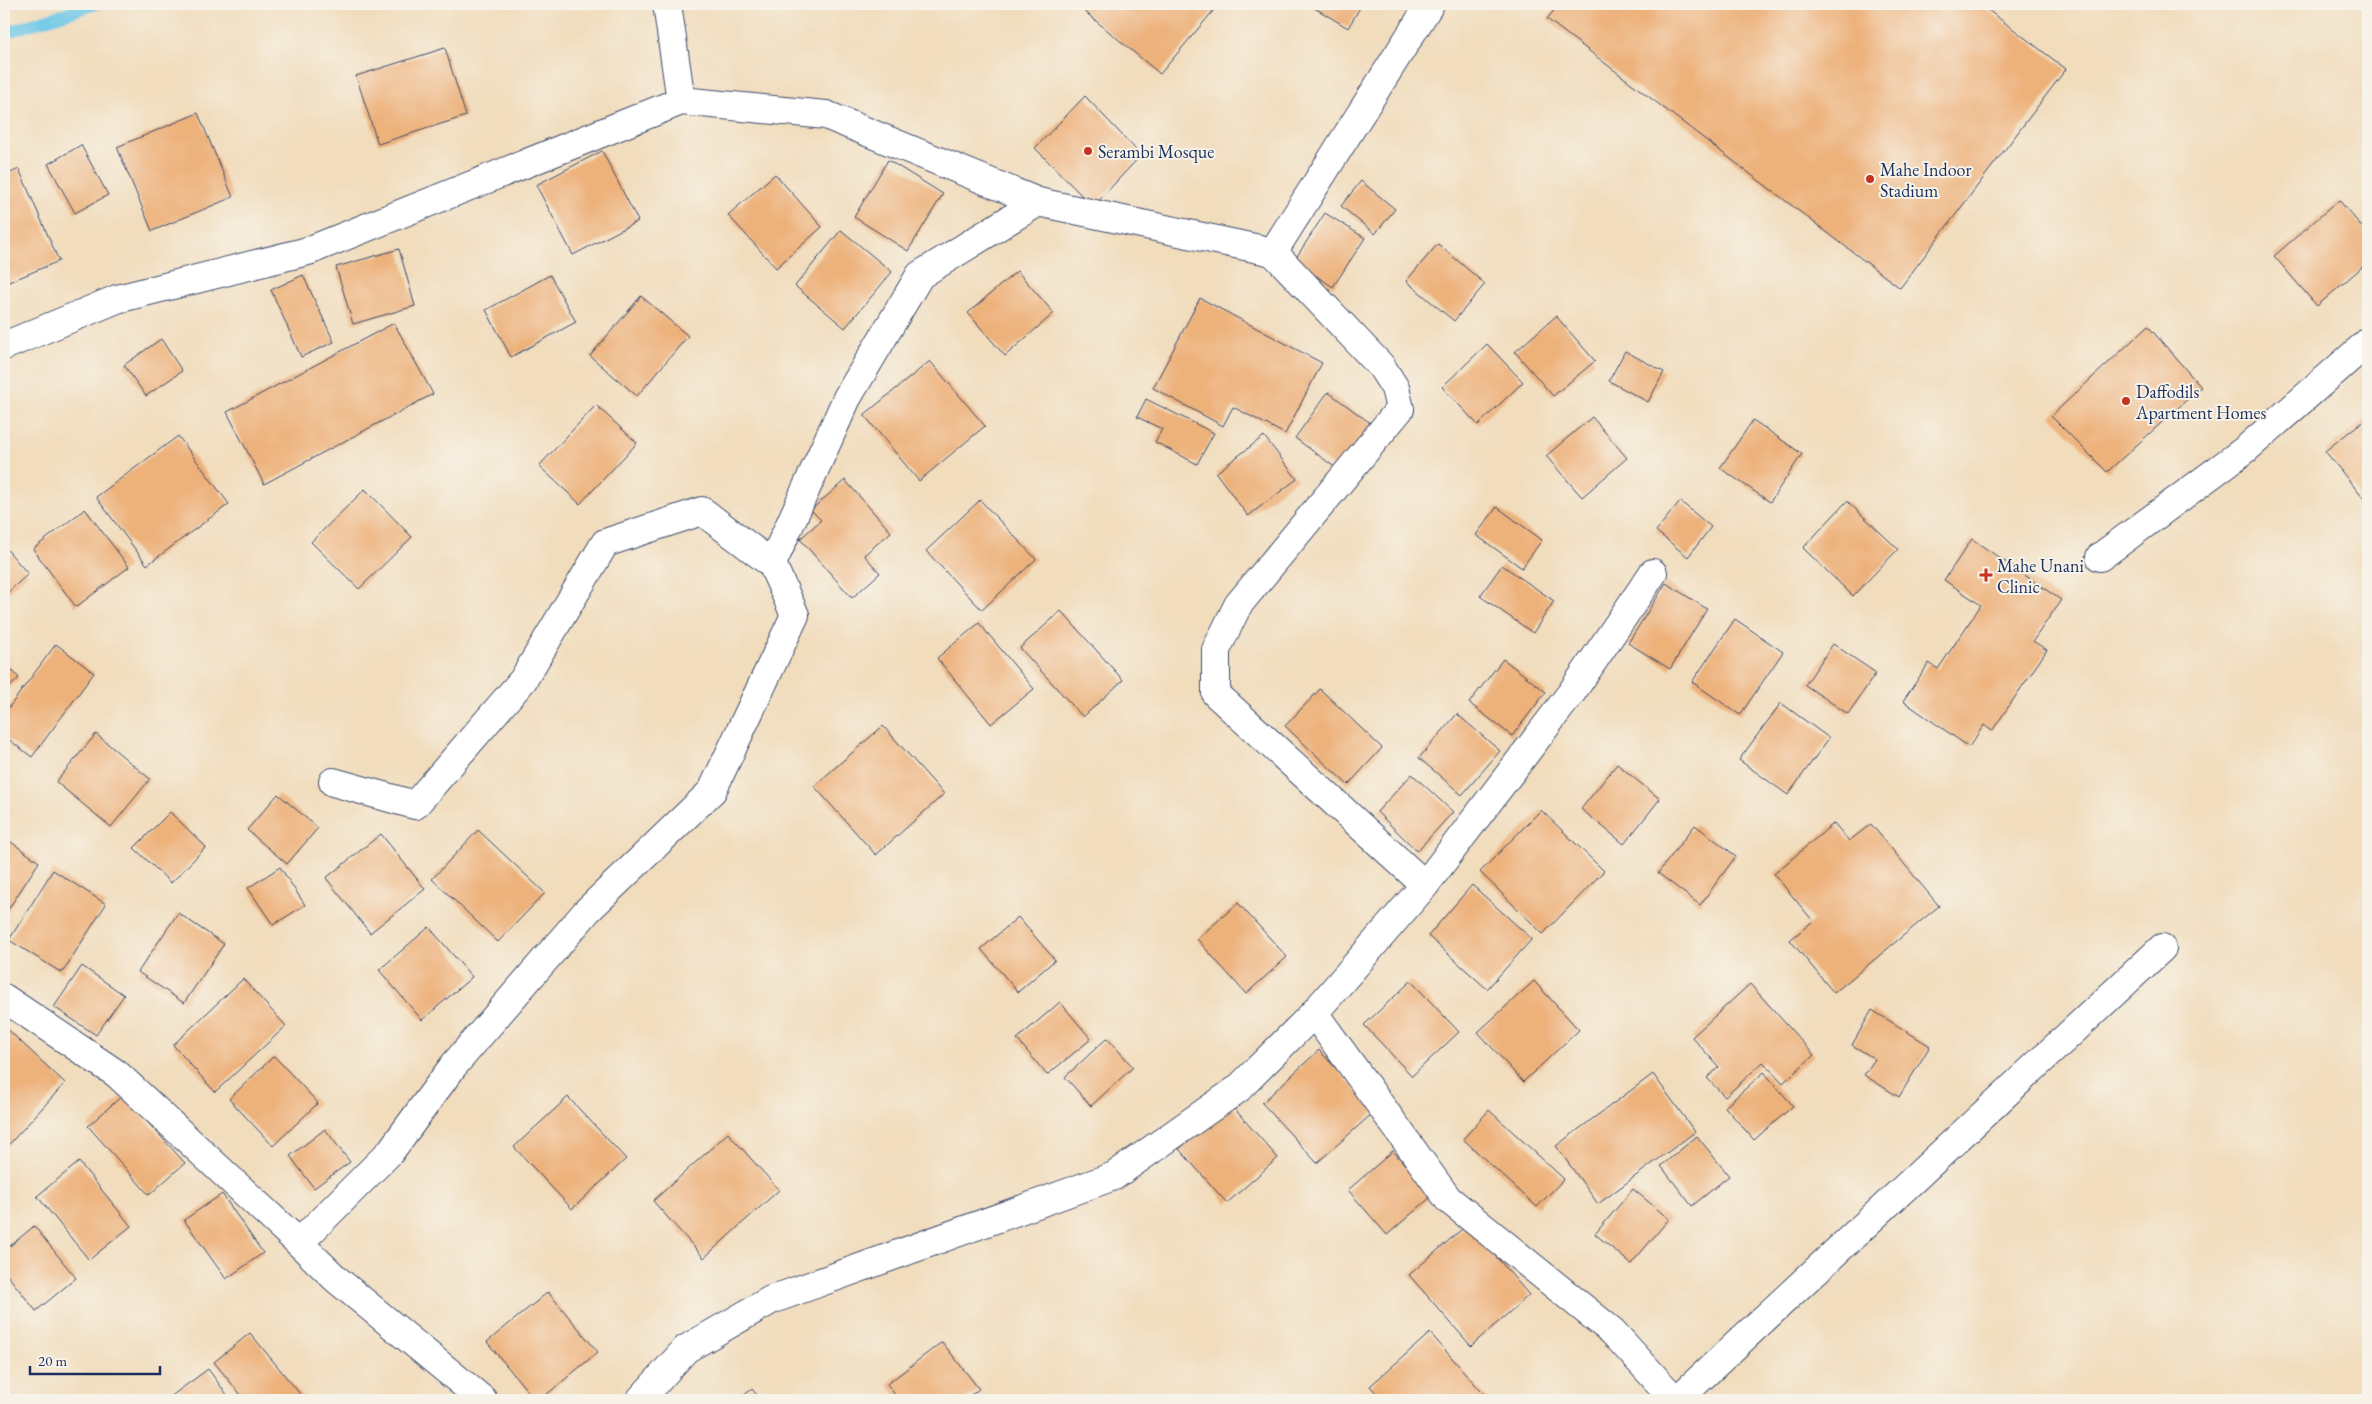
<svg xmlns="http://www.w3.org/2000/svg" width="2372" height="1404" font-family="'EB Garamond',serif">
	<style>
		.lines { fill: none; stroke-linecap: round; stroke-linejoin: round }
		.stream { stroke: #68c5e6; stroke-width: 12 }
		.building { fill: #edb17a }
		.minor-casing { stroke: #3b496c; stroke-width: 30 }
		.minor { stroke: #fff; stroke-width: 28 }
		.poi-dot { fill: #c8321e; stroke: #f7f3e8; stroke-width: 2 }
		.labels { text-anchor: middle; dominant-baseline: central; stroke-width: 4; stroke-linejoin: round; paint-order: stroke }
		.poi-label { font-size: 18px; fill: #1b2f5e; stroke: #f7f3e8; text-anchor: start }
	</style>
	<rect width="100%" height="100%" fill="#f7f3e8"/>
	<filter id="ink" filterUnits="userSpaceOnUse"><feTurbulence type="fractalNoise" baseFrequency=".02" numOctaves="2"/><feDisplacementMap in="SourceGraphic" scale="10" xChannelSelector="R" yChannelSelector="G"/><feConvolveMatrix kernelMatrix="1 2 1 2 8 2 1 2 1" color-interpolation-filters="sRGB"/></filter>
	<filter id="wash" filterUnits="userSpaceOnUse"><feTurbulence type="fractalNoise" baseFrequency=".0096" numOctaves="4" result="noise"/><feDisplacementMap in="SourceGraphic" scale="20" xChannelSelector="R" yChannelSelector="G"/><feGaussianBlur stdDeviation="1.12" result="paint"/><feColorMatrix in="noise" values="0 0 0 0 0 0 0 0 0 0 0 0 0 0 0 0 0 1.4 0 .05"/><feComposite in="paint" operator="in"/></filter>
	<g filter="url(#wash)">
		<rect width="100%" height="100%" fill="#f1dcbc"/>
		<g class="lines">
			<path class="stream" d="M4 33 96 4"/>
		</g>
		<g id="blocks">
			<g class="building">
				<path d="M1080 4H1219L1160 74 1078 6Z"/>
				<path d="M1308 4H1362L1348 28Z"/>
				<path d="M1559 4H1980L2066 69 1900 288 1547 19Z"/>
				<path d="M445 48 466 116 378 144 356 76Z"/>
				<path d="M1085 96 1141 155 1093 207 1035 148Z"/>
				<path d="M198 113 233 197 152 231 117 147Z"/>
				<path d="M81 145 108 195 75 213 48 164Z"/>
				<path d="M602 151 638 221 573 255 536 185Z"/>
				<path d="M888 160 943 194 908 251 854 217Z"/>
				<path d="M19 169 59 261 4 284V176Z"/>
				<path d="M775 174 822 227 776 268 728 215Z"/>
				<path d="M1361 181 1395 209 1375 234 1341 206Z"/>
				<path d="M2339 200 2368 234V262L2317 306 2274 256Z"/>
				<path d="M1325 213 1365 238 1333 287 1294 261Z"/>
				<path d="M841 230 892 272 845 328 795 286Z"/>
				<path d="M1438 244 1485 284 1454 321 1406 281Z"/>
				<path d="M399 249 415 306 353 324 336 267Z"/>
				<path d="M1017 271 1054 313 1005 356 968 313Z"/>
				<path d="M303 275 334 342 301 357 271 290Z"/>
				<path d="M550 275 576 322 511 357 486 310Z"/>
				<path d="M641 296 688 336 637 396 590 356Z"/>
				<path d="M1200 298 1322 363 1285 434 1233 407 1223 426 1153 388Z"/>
				<path d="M1556 316 1595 361 1553 396 1515 352Z"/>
				<path d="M394 323 433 394 264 484 227 412Z"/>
				<path d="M2148 326 2201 387 2107 472 2051 416Z"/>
				<path d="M161 339 182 371 146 396 124 365Z"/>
				<path d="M1487 344 1523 382 1478 425 1442 387Z"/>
				<path d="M1625 351 1664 372 1648 402 1609 381Z"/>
				<path d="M930 361 985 426 919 481 864 415Z"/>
				<path d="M1328 392 1373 425 1340 471 1295 438Z"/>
				<path d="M1146 399 1214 433 1197 464 1155 442 1162 429 1137 417Z"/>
				<path d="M596 405 637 443 580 504 539 466Z"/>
				<path d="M1592 417 1627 458 1582 497 1546 456Z"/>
				<path d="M2368 417V504L2325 451Z"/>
				<path d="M1753 420 1802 454 1770 502 1720 468Z"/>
				<path d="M178 436 229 504 147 565 96 497Z"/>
				<path d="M1264 436 1297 479 1248 516 1216 473Z"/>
				<path d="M845 480 891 532 864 555 880 573 852 598 800 539 821 520 811 510Z"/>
				<path d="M365 489 412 537 359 589 311 542Z"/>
				<path d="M980 500 1036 559 982 610 926 551Z"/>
				<path d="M1680 501 1711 527 1688 557 1656 531Z"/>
				<path d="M1847 501 1898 549 1853 596 1803 548Z"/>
				<path d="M1497 507 1542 540 1522 568 1476 535Z"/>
				<path d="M85 509 129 567 76 607 33 549Z"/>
				<path d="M1972 539 2061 600 2033 641 2047 650 1992 731 1984 725 1969 747 1903 701 1929 663 1938 669 1981 605 1944 580Z"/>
				<path d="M4 546 28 574 6 594 4 592Z"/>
				<path d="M1502 565 1554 601 1533 633 1480 596Z"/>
				<path d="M1666 583 1707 609 1670 669 1628 643Z"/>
				<path d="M1061 611 1123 680 1083 717 1020 648Z"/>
				<path d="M1735 619 1783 652 1740 715 1692 682Z"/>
				<path d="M979 623 1034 689 991 724 937 658Z"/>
				<path d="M56 644 94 673 32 757 4 736V714Z"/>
				<path d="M1833 644 1876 673 1848 714 1805 685Z"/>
				<path d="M1503 659 1546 692 1512 736 1469 703Z"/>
				<path d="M4 661 19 678 4 692Z"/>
				<path d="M1320 689 1382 748 1348 785 1285 726Z"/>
				<path d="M1781 703 1829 738 1788 795 1739 760Z"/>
				<path d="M1457 714 1500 751 1462 795 1419 758Z"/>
				<path d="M883 726 944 794 876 855 814 786Z"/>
				<path d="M96 734 150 779 111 827 56 782Z"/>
				<path d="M1617 764 1660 799 1624 844 1581 809Z"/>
				<path d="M1412 774 1453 812 1417 851 1377 812Z"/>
				<path d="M278 794 318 828 287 864 247 830Z"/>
				<path d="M1541 810 1604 871 1543 934 1480 872Z"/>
				<path d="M170 812 206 847 171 883 134 848Z"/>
				<path d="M1834 823 1849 841 1871 824 1939 906 1834 993 1790 940 1813 921 1774 874Z"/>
				<path d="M1695 825 1736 856 1700 905 1658 873Z"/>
				<path d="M478 830 545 893 498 942 432 879Z"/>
				<path d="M381 834 425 889 370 933 326 878Z"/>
				<path d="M4 837 39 862 4 916Z"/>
				<path d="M280 867 305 905 273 925 248 888Z"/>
				<path d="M53 870 106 904 62 973 9 940Z"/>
				<path d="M1472 885 1532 939 1487 989 1428 936Z"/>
				<path d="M1238 903 1287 957 1246 994 1197 939Z"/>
				<path d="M178 913 224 944 184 1003 138 972Z"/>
				<path d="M1018 917 1055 960 1018 992 981 949Z"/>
				<path d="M429 927 472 977 422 1020 379 970Z"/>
				<path d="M82 966 124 995 96 1035 54 1007Z"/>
				<path d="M243 979 286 1026 215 1092 173 1045Z"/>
				<path d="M1411 981 1459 1032 1412 1076 1364 1025Z"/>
				<path d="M1534 981 1579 1030 1523 1082 1478 1032Z"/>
				<path d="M1750 984 1814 1055 1783 1083 1763 1062 1725 1097 1707 1078 1719 1067 1692 1037Z"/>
				<path d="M1060 1002 1091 1039 1047 1075 1017 1039Z"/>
				<path d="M1872 1010 1930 1046 1899 1097 1864 1075 1875 1059 1852 1045Z"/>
				<path d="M4 1026 65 1083 4 1150Z"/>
				<path d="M1107 1038 1133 1067 1091 1106 1065 1077Z"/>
				<path d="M1319 1050 1375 1111 1317 1163 1262 1103Z"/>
				<path d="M274 1056 318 1103 273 1146 229 1099Z"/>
				<path d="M1764 1072 1793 1106 1754 1140 1725 1107Z"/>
				<path d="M1653 1074 1695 1132 1598 1204 1556 1146Z"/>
				<path d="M123 1095 185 1163 149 1195 88 1126Z"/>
				<path d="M568 1097 626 1159 572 1209 514 1147Z"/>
				<path d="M1230 1104 1278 1158 1227 1203 1179 1149Z"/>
				<path d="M1489 1110 1564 1179 1537 1207 1463 1139Z"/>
				<path d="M325 1129 350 1162 314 1188 290 1156Z"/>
				<path d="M728 1133 779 1190 704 1258 653 1201Z"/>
				<path d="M1697 1136 1729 1176 1692 1206 1661 1166Z"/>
				<path d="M1393 1151 1432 1196 1387 1235 1348 1190Z"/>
				<path d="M79 1162 131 1226 89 1260 37 1196Z"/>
				<path d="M1633 1189 1669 1219 1631 1264 1595 1234Z"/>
				<path d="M222 1194 263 1253 226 1279 184 1220Z"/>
				<path d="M1468 1224 1529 1295 1471 1346 1409 1275Z"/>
				<path d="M34 1226 76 1278 36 1311 4 1271V1251Z"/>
				<path d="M548 1292 598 1352 540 1400H535L487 1342Z"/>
				<path d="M250 1333 305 1400H245L214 1362Z"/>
				<path d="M1430 1333 1489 1400H1382L1370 1386Z"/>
				<path d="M942 1342 979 1389 964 1400H899L887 1384Z"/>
				<path d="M208 1369 231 1400H166Z"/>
				<path d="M752 1389 761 1400H738Z"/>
			</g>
		</g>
	</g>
	<g filter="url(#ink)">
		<use href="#blocks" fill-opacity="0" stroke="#3b496c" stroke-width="1"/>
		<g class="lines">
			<g class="minor-casing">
				<g id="minor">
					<path d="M667 4 681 101"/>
					<path d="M1273 252 1381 366 1395 388 1400 409 1238 605 1216 650V694L1425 885"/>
					<path d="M4 346 117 299 308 251 681 101 826 115 1038 202 1273 252 1430 4"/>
					<path d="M2100 557 2246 449 2368 342"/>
					<path d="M333 782 415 805 523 680 605 543 702 511 772 564 847 398 920 275 1038 202"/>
					<path d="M4 998 117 1074 299 1243 390 1152 454 1065 587 911 712 791 795 615 772 564"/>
					<path d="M1314 1013 1448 1199 1613 1332 1675 1400"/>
					<path d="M299 1243 336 1279 483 1400"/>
					<path d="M640 1400 686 1349 771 1300 1114 1176 1238 1089 1314 1013 1425 885 1572 692 1653 573"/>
					<path d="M1677 1400 2162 948"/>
				</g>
			</g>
			<use href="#minor" class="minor"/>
		</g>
	</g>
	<g class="poi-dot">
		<circle cx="1088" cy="151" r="5"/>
		<circle cx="1870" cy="179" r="5"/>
		<circle cx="2126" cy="401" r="5"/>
		<path d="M1983.5 567.5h5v5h5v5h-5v5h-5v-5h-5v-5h5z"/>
	</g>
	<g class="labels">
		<g class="poi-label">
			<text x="1098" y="151">Serambi Mosque</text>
			<text x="1880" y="169">Mahe Indoor<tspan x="1880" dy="21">Stadium</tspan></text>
			<text x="2136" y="391">Daffodils<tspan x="2136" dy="21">Apartment Homes</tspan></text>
			<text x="1997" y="565">Mahe Unani<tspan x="1997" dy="21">Clinic</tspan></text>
		</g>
	</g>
	<rect width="2372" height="1404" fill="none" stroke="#f7f3e8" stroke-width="20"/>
	<path d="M30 1366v8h130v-8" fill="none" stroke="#1b2f5e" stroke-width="2.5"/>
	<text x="38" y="1366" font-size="15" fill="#1b2f5e" stroke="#f7f3e8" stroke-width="4" paint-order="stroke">20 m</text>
</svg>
